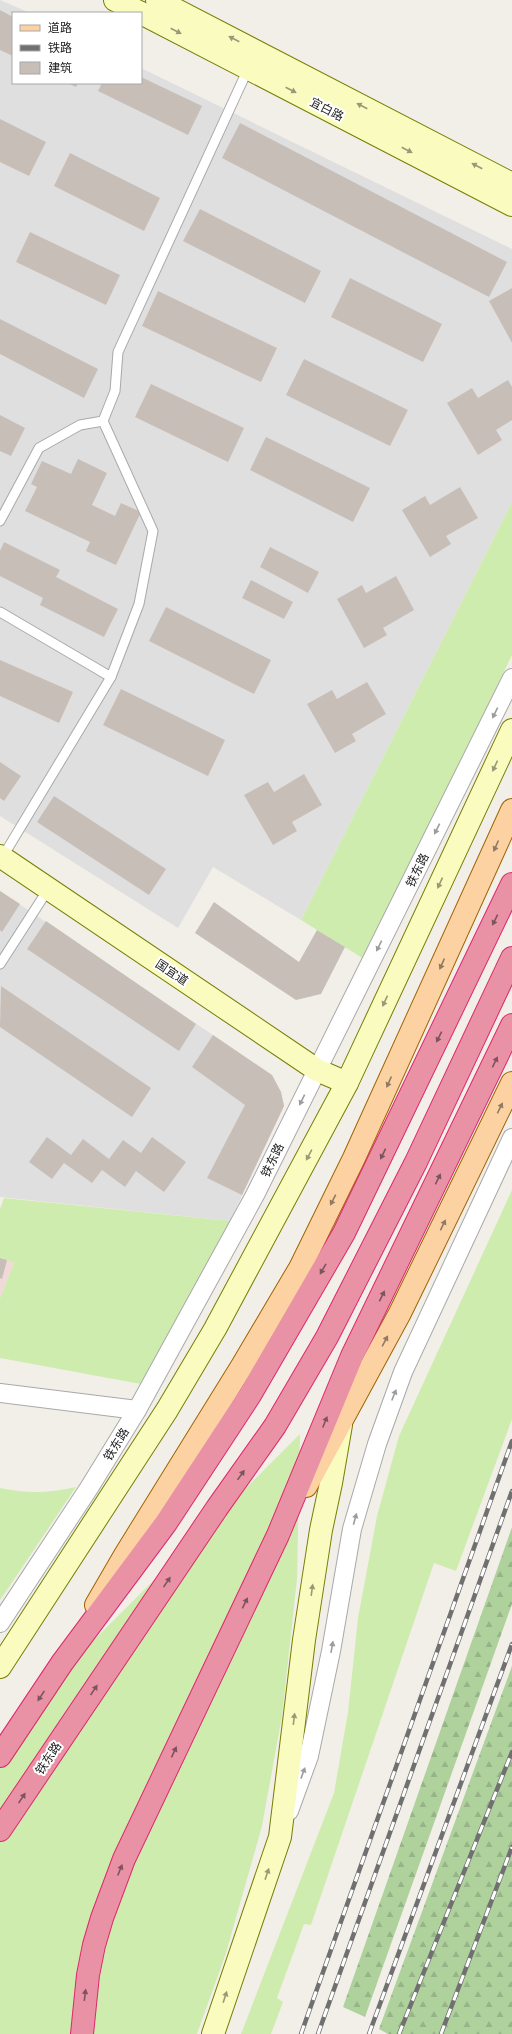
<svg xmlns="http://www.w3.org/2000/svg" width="512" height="2034" font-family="Mulish,'Noto Sans SC',sans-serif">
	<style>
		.residential { fill: #e0dfdf }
		.commercial { fill: #f2d9d9 }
		.grass { fill: #cfecaf }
		.forest { fill: url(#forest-firs) }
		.building { fill: #c7beb8 }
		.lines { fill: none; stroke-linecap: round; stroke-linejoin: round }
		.lane-casing { stroke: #a9a9a9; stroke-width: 11 }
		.street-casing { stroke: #a9a9a9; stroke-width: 20 }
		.secondary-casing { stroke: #767e03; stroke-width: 24 }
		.primary-casing { stroke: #a06400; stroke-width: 24 }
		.highway-casing { stroke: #de286e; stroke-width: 24 }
		.lane { stroke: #fff; stroke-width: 9 }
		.street { stroke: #fff; stroke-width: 18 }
		.secondary { stroke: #fafbbe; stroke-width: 22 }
		.primary { stroke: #fdd2a3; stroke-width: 22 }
		.highway { stroke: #e991a5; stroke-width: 22 }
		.rail-casing { stroke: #707070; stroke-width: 4.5 }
		.rail { stroke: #fff; stroke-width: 3; stroke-dasharray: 9; stroke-linecap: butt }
		.oneway { fill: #999978 }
		.oneway2 { fill: #9c9c9c }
		.oneway3 { fill: #907a62 }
		.oneway4 { fill: #7c545d }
		.labels { text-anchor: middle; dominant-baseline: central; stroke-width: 4; stroke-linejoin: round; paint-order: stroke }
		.street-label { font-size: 12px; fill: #222; stroke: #fff }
	</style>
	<defs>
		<pattern id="forest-firs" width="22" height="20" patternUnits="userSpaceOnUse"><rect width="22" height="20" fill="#afd29d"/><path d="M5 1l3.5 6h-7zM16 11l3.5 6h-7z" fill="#96b487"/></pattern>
	</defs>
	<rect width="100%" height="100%" fill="#f2efe9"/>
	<g class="residential">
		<path d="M0 0 30 13H13V83H141V68L512 249V502L301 920 213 867 178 928 0 816Z"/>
		<path d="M0 891 272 1075 281 1092 284 1106 230 1221 0 1197Z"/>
	</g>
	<path class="commercial" d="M0 1257 14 1263 0 1298Z"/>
	<g class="grass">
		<path d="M512 502V655L364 959 301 920Z"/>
		<path d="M512 1190V1419L456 1571 434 1563 311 1925 304 1924 277 1998 283 2002 271 2034H241L334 1793 348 1712 358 1618 377 1516 399 1436Z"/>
		<path d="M4 1198 230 1221 146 1385 0 1358V1298L14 1263 0 1257V1209Z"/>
		<path d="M300 1434 297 1579 282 1716 262 1826 226 1953 197 2034H0V1734Z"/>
		<path d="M76 1487 11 1584 0 1600V1488C29 1494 48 1493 76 1487Z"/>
	</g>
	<g class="forest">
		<path d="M512 1527V1604L365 2017 343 2007Z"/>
		<path d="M512 1666V2034H388L379 2029Z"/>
	</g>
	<g class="building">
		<path d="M0 10 13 17V56L0 50Z"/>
		<path d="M141 77 202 106 188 135 98 91 102 83H141Z"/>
		<path d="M67 83H78L76 87Z"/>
		<path d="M0 119 46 142 29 176 0 162Z"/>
		<path d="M240 123 507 262 489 297 222 158Z"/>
		<path d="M70 153 160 198 144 231 54 186Z"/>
		<path d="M200 209 321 271 305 303 183 241Z"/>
		<path d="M30 232 120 275 106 305 16 262Z"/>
		<path d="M350 278 442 324 423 362 331 317Z"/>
		<path d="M512 288V343L489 301Z"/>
		<path d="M158 291 277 348 261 382 142 326Z"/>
		<path d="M0 319 98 369 84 398 0 354Z"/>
		<path d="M304 359 408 410 390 446 286 395Z"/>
		<path d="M508 380 512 387V420L496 430 502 440 478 455 447 403 472 388 478 398Z"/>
		<path d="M151 384 244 428 228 462 135 417Z"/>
		<path d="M0 415 25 428 11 456 0 451Z"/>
		<path d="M266 437 370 488 353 522 250 470Z"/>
		<path d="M78 459 107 473 92 505 115 516 121 503 141 512 116 565 86 551 90 542 25 511 37 487 31 484 42 461 71 474Z"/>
		<path d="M460 487 478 518 446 536 451 544 430 557 402 510 425 496 430 505Z"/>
		<path d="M4 542 60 570 56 577 118 609 104 637 40 605 43 598 0 576V551Z"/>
		<path d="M270 547 319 572 308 593 260 567Z"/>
		<path d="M396 576 414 610 383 628 387 635 364 648 337 599 362 585 366 593Z"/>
		<path d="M251 580 293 602 284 619 242 598Z"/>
		<path d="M166 607 271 660 254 694 149 641Z"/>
		<path d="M0 660 73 692 59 723 0 696Z"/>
		<path d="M367 682 386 714 352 734 356 741 335 753 307 704 332 690 337 699Z"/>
		<path d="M121 689 225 740 208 776 103 725Z"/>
		<path d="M0 762 21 776 4 801 0 798Z"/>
		<path d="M304 774 322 805 292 822 297 831 273 845 244 795 268 782 274 792Z"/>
		<path d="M54 796 166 869 149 895 37 822Z"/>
		<path d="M0 891 20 904 2 932 0 930Z"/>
		<path d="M214 902 299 962 317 930 345 947 321 994 296 1000 195 933Z"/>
		<path d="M46 921 196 1024 179 1051 27 949Z"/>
		<path d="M1 986 151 1088 132 1117 0 1027Z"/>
		<path d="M213 1035 272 1075 281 1092 284 1106 242 1195 207 1178 245 1105 192 1067Z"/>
		<path d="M47 1137 71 1155 83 1139 109 1159 123 1140 141 1153 152 1137 186 1162 164 1192 136 1171 125 1187 102 1170 92 1183 64 1163 52 1179 29 1162Z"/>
		<path d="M0 1258 7 1260 2 1279 0 1278Z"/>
	</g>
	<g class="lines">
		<g class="lane-casing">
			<g id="lane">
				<path d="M0 521 39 448 80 425 103 421 115 391 118 352 248 69"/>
				<path d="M0 612 111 677"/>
				<path d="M2 858 111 677 139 604 153 531 103 421"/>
				<path d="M0 964 49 888"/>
			</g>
		</g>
		<g class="street-casing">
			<g id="street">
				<path d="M0 1393 137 1410"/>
				<path d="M0 1623 89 1488 137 1410 255 1195 512 678"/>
				<path d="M289 1811 309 1756 331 1651 352 1529 377 1444 403 1372 512 1138"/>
			</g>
		</g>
		<g class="secondary-casing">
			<g id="secondary">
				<path d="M115 0 141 13"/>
				<path d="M157 0 512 184"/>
				<path d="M141 13 512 205"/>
				<path d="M0 856 317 1070 347 1083"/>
				<path d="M0 1667 167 1410 215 1329 347 1083 512 730"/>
				<path d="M213 2034 280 1837 304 1640 321 1530 331 1483 341 1425"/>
			</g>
		</g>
		<g class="primary-casing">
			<g id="primary">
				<path d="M306 1486 400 1313 512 1083"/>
				<path d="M96 1605 125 1555 242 1366 300 1268 354 1158 512 810"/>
			</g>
		</g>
		<g class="highway-casing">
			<g id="highway">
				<path d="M0 1756 62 1663 166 1523 250 1395 344 1233 512 884"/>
				<path d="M0 1830 217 1508 275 1426 327 1337 416 1162 512 958"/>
				<path d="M82 2034 88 1975 94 1945 102 1918 124 1859 278 1535 352 1356 512 1025"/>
			</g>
		</g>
		<use href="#lane" class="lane"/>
		<use href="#street" class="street"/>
		<use href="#secondary" class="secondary"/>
		<use href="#primary" class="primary"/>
		<use href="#highway" class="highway"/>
		<g class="rail-casing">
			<g id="rail">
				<path d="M301 2034 512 1441"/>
				<path d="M318 2034 512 1491"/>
				<path d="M369 2034 512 1644"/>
				<path d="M399 2034 512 1752"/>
				<path d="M441 2034 512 1847"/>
			</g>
		</g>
		<use href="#rail" class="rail"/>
	</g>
	<defs><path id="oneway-solid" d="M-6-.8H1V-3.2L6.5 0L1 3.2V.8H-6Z"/></defs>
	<g class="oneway">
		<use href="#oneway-solid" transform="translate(176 31) rotate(27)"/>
		<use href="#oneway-solid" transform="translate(234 39) rotate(-153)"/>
		<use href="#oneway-solid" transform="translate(291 90) rotate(27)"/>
		<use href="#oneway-solid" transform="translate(362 106) rotate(-152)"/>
		<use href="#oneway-solid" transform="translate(407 150) rotate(27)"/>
		<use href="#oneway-solid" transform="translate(477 166) rotate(-152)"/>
		<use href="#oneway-solid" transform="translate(495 766) rotate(115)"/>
		<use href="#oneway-solid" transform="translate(440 883) rotate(115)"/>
		<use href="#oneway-solid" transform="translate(385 1001) rotate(115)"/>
		<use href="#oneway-solid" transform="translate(309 1155) rotate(118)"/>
		<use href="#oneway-solid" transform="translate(312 1590) rotate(-82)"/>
		<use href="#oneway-solid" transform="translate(294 1719) rotate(-83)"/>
		<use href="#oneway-solid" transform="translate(267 1874) rotate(-71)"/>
		<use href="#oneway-solid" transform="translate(225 1997) rotate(-72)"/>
	</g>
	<g class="oneway2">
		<use href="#oneway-solid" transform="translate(495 713) rotate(116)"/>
		<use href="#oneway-solid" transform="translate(437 829) rotate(116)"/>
		<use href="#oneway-solid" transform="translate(379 946) rotate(116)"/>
		<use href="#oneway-solid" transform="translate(302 1100) rotate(116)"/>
		<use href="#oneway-solid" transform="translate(394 1395) rotate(-68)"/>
		<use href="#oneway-solid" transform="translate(355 1519) rotate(-75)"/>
		<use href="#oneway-solid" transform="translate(332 1647) rotate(-80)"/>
		<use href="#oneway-solid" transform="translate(303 1773) rotate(-70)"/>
	</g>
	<g class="oneway3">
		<use href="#oneway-solid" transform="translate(496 846) rotate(114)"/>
		<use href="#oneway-solid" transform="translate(442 964) rotate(114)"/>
		<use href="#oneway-solid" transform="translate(389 1082) rotate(114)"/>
		<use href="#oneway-solid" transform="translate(500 1108) rotate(-64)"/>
		<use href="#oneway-solid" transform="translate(333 1200) rotate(117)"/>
		<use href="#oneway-solid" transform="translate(443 1225) rotate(-64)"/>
		<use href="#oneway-solid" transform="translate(385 1341) rotate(-62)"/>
	</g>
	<g class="oneway4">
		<use href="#oneway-solid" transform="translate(495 920) rotate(116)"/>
		<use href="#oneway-solid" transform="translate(439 1037) rotate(116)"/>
		<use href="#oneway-solid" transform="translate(495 1062) rotate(-64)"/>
		<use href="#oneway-solid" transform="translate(383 1154) rotate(116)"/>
		<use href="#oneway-solid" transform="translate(438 1179) rotate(-64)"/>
		<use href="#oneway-solid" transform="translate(323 1269) rotate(120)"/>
		<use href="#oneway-solid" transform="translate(382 1296) rotate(-64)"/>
		<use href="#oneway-solid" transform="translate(325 1422) rotate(-68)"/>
		<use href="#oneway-solid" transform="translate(241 1475) rotate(-55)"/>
		<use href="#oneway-solid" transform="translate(167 1582) rotate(-56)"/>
		<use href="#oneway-solid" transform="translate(245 1603) rotate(-64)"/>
		<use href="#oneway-solid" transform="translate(94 1690) rotate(-56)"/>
		<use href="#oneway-solid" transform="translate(41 1696) rotate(124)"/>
		<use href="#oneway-solid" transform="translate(174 1752) rotate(-65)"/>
		<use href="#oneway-solid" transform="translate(22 1798) rotate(-56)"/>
		<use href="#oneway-solid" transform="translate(120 1870) rotate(-68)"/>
		<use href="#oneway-solid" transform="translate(85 1995) rotate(-83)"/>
	</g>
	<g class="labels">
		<g class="street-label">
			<text transform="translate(327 109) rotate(27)">宜白路</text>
			<text transform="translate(417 870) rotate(-64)">铁东路</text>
			<text transform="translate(172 972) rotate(34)">国宜道</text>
			<text transform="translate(272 1160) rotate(-64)">铁东路</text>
			<text transform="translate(116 1444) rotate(-58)">铁东路</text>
			<text transform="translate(48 1758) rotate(-56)">铁东路</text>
		</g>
	</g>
	<rect x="12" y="12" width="130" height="72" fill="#ffffff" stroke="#a7a7a7"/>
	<rect x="20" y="25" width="20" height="6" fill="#fdd2a3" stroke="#a7a7a7"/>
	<text x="48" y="32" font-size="12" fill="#222222">道路</text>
	<rect x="20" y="45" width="20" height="6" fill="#707070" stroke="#a7a7a7"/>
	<text x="48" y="52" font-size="12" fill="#222222">铁路</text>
	<rect x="20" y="62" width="20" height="12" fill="#c7beb8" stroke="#a7a7a7"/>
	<text x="48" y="72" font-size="12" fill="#222222">建筑</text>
</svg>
